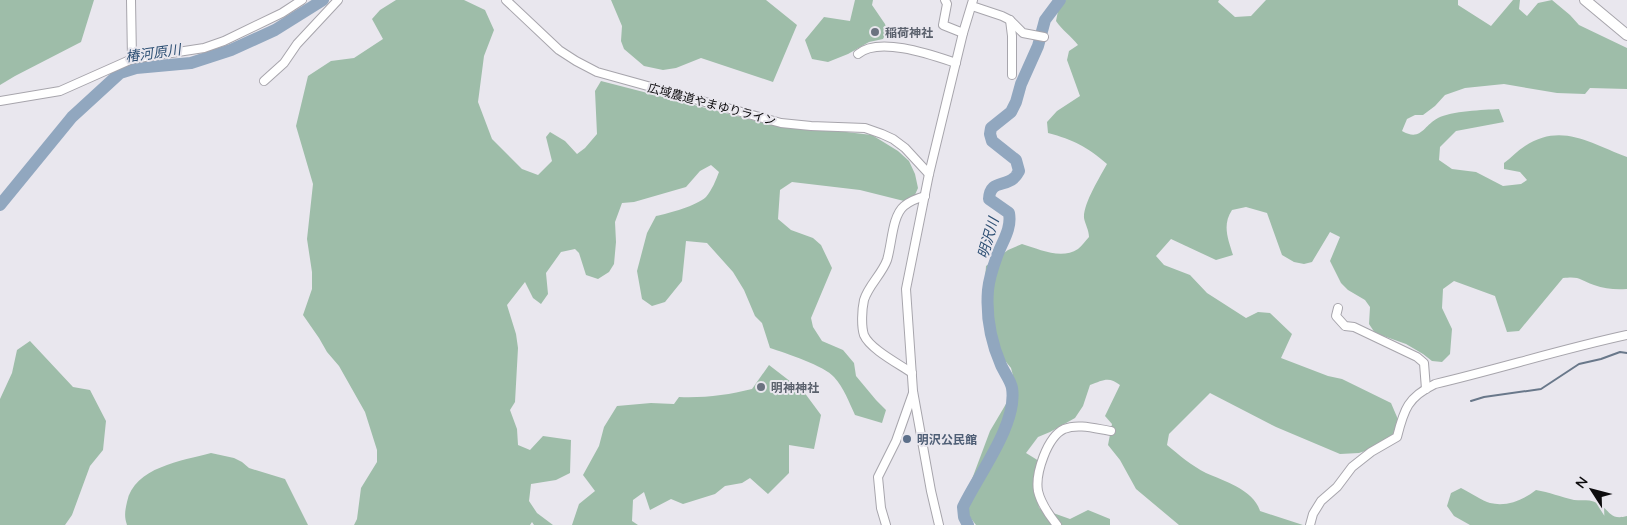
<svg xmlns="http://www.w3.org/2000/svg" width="1627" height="525" font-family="Quicksand,'Noto Sans JP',sans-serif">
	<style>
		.forest { fill: #9ebda9 }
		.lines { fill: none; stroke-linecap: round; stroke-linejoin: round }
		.stream { stroke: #69788a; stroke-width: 2 }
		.river { stroke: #91a7bf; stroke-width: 12 }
		.minor-casing { stroke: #a7a5ac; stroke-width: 10 }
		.major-casing { stroke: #a7a5ac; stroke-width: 12 }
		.minor { stroke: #fff; stroke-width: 8 }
		.major { stroke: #fff; stroke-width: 10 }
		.worship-dot { fill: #6b7280; stroke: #e9e7ee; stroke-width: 2 }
		.service-dot { fill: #5c6f8a; stroke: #e9e7ee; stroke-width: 2 }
		.labels { text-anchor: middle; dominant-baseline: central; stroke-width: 4; stroke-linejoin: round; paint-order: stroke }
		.worship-label { font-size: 12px; font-weight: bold; fill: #5b616d; stroke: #e9e7ee; text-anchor: start }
		.street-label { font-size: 12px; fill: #0d0c0e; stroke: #e9e7ee }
		.service-label { font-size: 12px; font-weight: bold; fill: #4e5e75; stroke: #e9e7ee; text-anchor: start }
		.water-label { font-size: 14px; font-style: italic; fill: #2e5074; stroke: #e9e7ee }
	</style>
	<rect width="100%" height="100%" fill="#e9e7ee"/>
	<g class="forest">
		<path d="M0 0H94L81 42 15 76 0 85Z"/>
		<path d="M396 0H464L485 10 494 30 484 56 478 102 492 139 522 169 538 175 552 161 546 137 550 132 565 141 577 154 585 148 597 134 595 91 601 81 760 122 872 135 898 151 909 161 915 174 918 188 914 197 904 201 860 190 792 182 780 190 778 219 791 230 813 238 821 245 832 268 811 318 813 327 822 341 843 350 854 363 856 376 876 400 886 410 882 423 855 415C849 402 844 388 834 377 825 366 785 353 770 348L762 323 755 316 744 290 733 272 707 243 686 241 682 281 665 302 652 306 642 299 637 271 647 233 656 216C670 213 696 206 706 197 712 190 716 180 719 172L711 165 700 171 686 187 634 202 622 203 615 222 616 242 614 264 609 272 598 279 586 275 579 253 575 249 561 252 546 273 548 294 541 304 533 298 525 282 507 305 516 334 518 348 515 402 510 410 517 429 518 445 530 450 543 436 571 440 570 473 556 480 531 484 529 501 537 513 553 525H534L532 522 530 525H354L357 519 361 488 377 462V450L365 412 339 366 327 352 319 338 303 315 312 289V272L307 239 313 184 296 126 308 76 331 61 354 58 383 39 372 19 380 10Z"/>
		<path d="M611 0H766L797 25 773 82 701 58 676 68 663 70 644 66 624 49 621 41 622 26Z"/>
		<path d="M855 0H873L872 5 885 24 887 31 883 39 869 42 848 54 828 62 812 59 805 40 824 17 850 21Z"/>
		<path d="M1066 0H1219L1218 2 1235 17 1251 16 1266 0H1458V5L1491 26 1513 0H1520L1519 9 1527 16 1538 3 1552 0 1570 15 1579 25 1627 48V89L1590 88 1585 94 1557 93 1504 84 1465 88 1445 95 1435 106 1423 115H1415L1407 119 1402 131C1421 142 1423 126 1438 118 1451 111 1484 110 1499 109L1504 122 1456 131 1440 147 1439 160 1452 169 1476 172 1503 186 1521 184 1527 180 1520 172 1504 169V163C1511 158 1517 151 1525 146 1562 122 1591 144 1627 157V289C1616 290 1605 289 1594 285 1579 280 1581 276 1563 278L1519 331 1507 332 1495 296 1454 281 1443 289 1442 308 1452 329 1450 354 1442 362 1432 361 1423 354 1406 344 1375 333 1369 324 1370 307 1365 300 1348 290 1341 283 1330 261 1340 237 1330 232 1312 262 1304 264 1294 262 1282 255 1267 213 1246 207 1232 210C1222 225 1228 239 1233 255L1216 260 1171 239 1156 256 1164 265 1190 275 1207 293 1246 318 1258 312 1270 313 1292 334 1281 358 1328 376 1342 379 1391 403 1400 424 1386 444 1359 453 1340 454 1276 427 1210 393 1169 434 1167 445C1179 455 1192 466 1206 473 1224 481 1254 490 1260 511L1303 525H1179L1136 489 1120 460 1108 445 1112 424 1105 416 1120 385C1109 376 1103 380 1090 385L1083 406 1075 418 1050 432 1038 437 1026 453 1039 461 1035 468 1039 508 1070 519 1088 510 1110 519V525H976L969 516V487L990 431 1016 387 1011 368 989 341 983 307 986 266 1008 250 1022 244C1039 249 1061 260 1078 249 1082 246 1086 240 1089 237 1089 230 1085 224 1084 218 1083 204 1100 177 1107 164 1086 146 1074 140 1048 133L1047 122 1057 111 1080 96 1067 60 1069 51 1078 45C1071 36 1062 30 1056 21L1058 11Z"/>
		<path d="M30 341 73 387 90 390 106 421 103 450 90 466 72 515 65 525H0V399L12 373 17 350Z"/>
		<path d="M769 365 804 392 821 415 814 449 789 445V473L768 494 750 478 742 483 725 486 715 494 683 504 671 499 650 510 644 492 633 500 632 521 638 525H572L579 504 595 491 583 475 599 446 604 427 617 406 651 403 674 404 679 397C705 398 728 395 752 389Z"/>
		<path d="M211 453 234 458 242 462 249 468 285 479 308 525H127C124 516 125 511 127 502 134 467 182 461 211 453Z"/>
		<path d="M1461 488C1469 492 1483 501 1490 503 1507 507 1523 500 1536 490 1549 492 1561 497 1574 500 1582 501 1590 499 1597 503 1610 509 1609 521 1627 516V525H1470L1454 516 1447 506 1451 493Z"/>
	</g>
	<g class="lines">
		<path class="stream" d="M1471 401 1484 397 1541 389 1579 364 1601 359 1620 352 1627 353"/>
		<g class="river">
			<path d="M0 205 72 117 120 73 136 68 191 63 231 50 275 30 323 0"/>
			<path d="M968 525 964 517 963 507C978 475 1018 424 1012 388 1011 381 1004 372 1001 365 991 342 986 315 988 290 989 279 993 267 997 256 1002 242 1012 229 1009 213L989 199C990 180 1004 187 1014 178 1015 178 1019 171 1019 171L1016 160 992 141 990 134 991 128 1011 112 1016 102 1021 84 1038 46 1045 20 1060 0"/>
		</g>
		<g class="minor-casing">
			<g id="minor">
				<path d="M131 0 132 59"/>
				<path d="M506 0 559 50 576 61 597 72 781 123 811 126 865 128 882 134 893 139 905 148 929 174"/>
				<path d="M945 0 947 4 943 25 963 33"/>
				<path d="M972 6 1002 16 1010 20 1023 33 1044 37"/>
				<path d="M1010 20 1012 36V75"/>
				<path d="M858 54C879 36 932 55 956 63"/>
				<path d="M264 81 284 63 297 44 338 0"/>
				<path d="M0 101 60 91 132 59 204 48 224 41 282 13 302 0"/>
				<path d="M1338 308 1336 316 1345 326 1354 327 1417 357 1424 363 1426 389"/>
				<path d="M912 373C899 364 870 349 864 335 861 326 862 309 864 300 868 286 882 274 887 260 892 244 892 216 904 206 910 201 918 198 925 196"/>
				<path d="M886 525 881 508 878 477 896 441 913 393"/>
				<path d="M939 525 931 491 913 391 906 289 929 174 963 33 973 0"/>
				<path d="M1057 525C1049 515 1041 504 1038 491 1035 474 1047 437 1064 429 1078 423 1097 429 1111 431"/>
				<path d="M1310 525 1313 514 1321 501 1337 487 1352 467 1371 452 1397 437C1404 409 1408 397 1435 384 1499 369 1562 349 1627 335"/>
			</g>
		</g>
		<g class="major-casing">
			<path id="major" d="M1585 0 1627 35"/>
		</g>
		<use href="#minor" class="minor"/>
		<use href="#major" class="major"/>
	</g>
	<g class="worship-dot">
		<circle cx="875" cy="32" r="5"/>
		<circle cx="761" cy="387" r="5"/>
	</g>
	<circle class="service-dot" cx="907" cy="439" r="5"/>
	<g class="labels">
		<g class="worship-label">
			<text x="885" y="32">稲荷神社</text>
			<text x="771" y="387">明神神社</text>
		</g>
		<g class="street-label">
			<text transform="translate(712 104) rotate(15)">広域農道やまゆりライン</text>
		</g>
		<g class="service-label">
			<text x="917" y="439">明沢公民館</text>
		</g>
		<g class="water-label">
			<text transform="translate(153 53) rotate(-8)">椿河原川</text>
			<text transform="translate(988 238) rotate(-74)">明沢川</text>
		</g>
	</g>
	<g transform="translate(1592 490) rotate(306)" stroke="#e9e7ee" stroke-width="4" paint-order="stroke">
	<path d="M0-4L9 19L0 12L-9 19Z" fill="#0d0c0e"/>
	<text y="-8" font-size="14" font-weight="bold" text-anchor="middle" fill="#0d0c0e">N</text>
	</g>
</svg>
